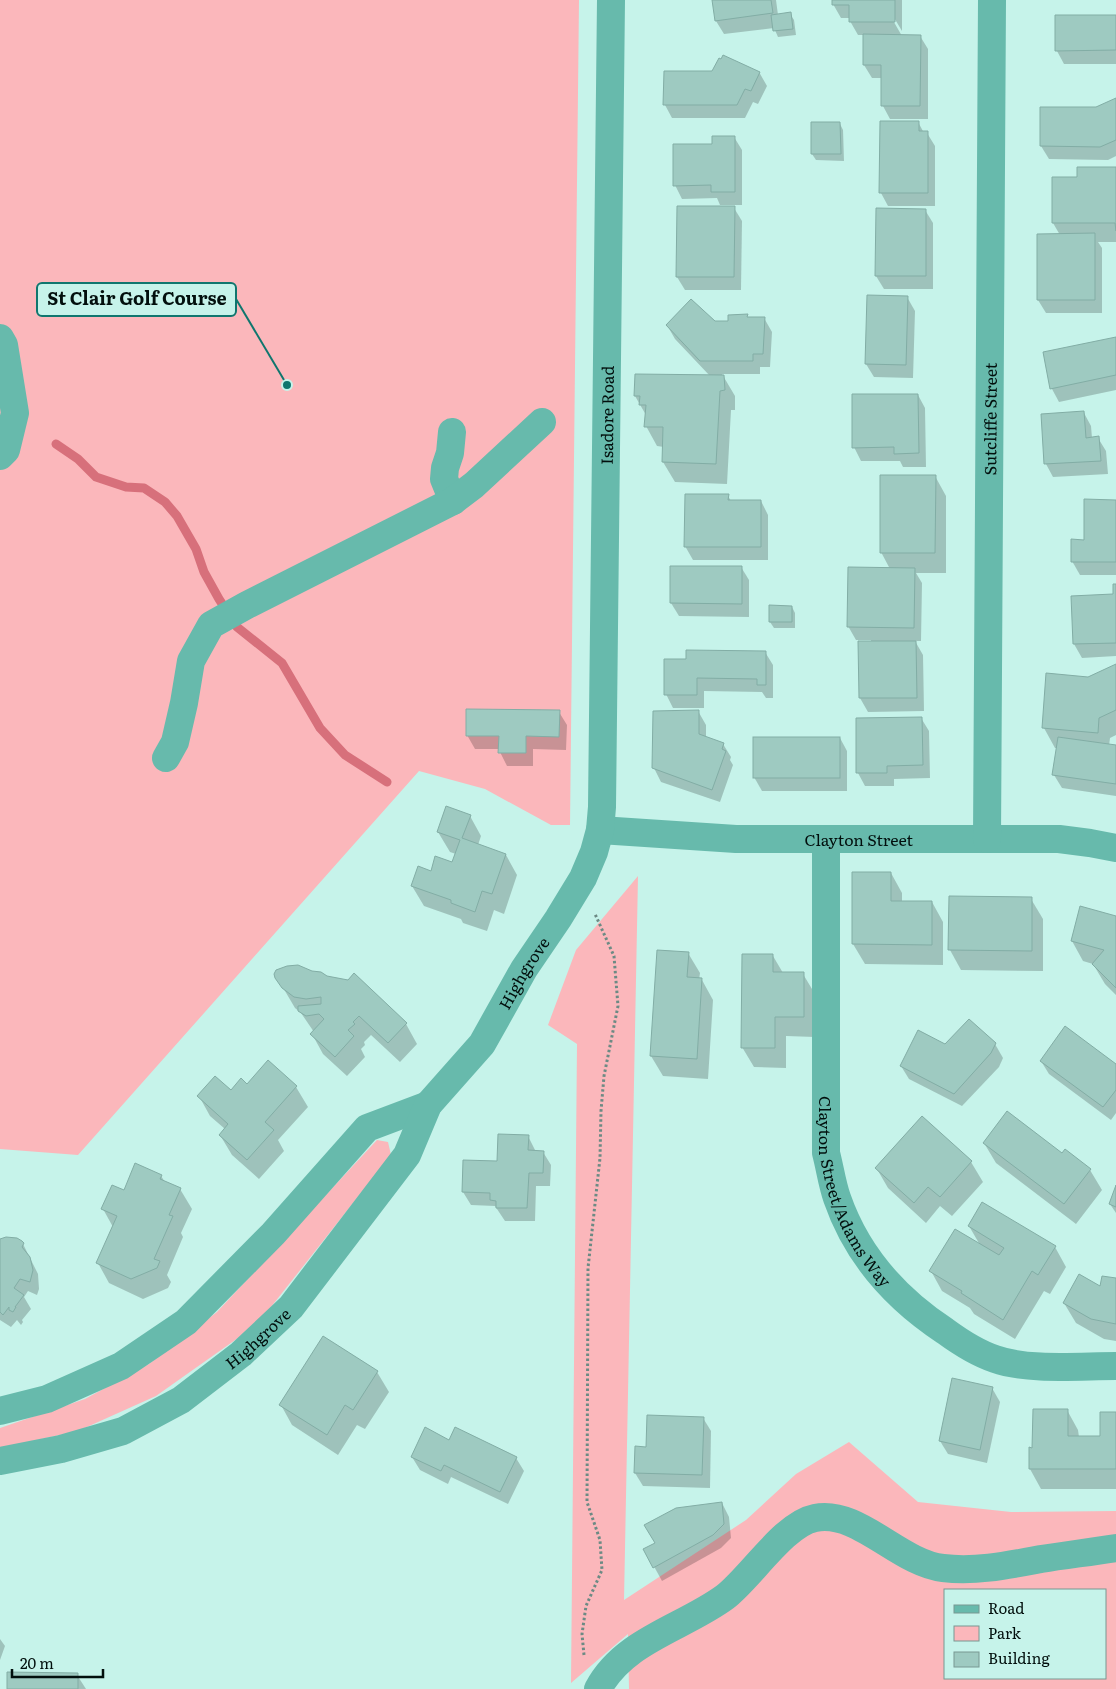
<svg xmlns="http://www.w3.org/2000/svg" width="1116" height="1689" font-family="Literata,serif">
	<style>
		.green { fill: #fbb7bb; fill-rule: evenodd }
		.shadow { fill: #0003 }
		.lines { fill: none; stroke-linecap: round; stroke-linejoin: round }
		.stream { stroke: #d7707b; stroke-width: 9 }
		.building { fill: #9ecac1; stroke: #82ada5 }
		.path { stroke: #6c8a84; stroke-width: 3; stroke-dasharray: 2.5 2.5; stroke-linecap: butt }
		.minor { stroke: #67baac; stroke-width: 28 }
		.labels { text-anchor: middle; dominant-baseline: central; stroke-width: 4; stroke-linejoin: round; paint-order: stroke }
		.street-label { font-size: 16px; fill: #020f0d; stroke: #c6f3ea }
		.leader { fill: none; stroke: #0f766e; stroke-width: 2 }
		.callout-dot { fill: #0f766e; stroke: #c6f3ea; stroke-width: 2 }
		.callout { fill: #c6f3ea; stroke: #0f766e; stroke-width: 2 }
		.callout-label { font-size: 18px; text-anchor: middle; font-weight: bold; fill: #020f0d }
	</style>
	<rect width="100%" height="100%" fill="#c6f3ea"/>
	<g class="green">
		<path d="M0 0H579L570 825H551L485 789 419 771 78 1155 0 1149Z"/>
		<path d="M638 876 624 1600 746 1520 796 1474 849 1442 918 1502 1011 1512 1116 1511V1689H629L628 1634 571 1683 577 1044 548 1025 576 950ZM945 1590H1105V1678H945Z"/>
		<path d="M377 1140 388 1142 391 1155 267 1312 238 1338 156 1396 78 1431 0 1448V1428L85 1399 149 1364 217 1312Z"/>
	</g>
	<g class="shadow">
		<path d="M714 0H776L778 15 790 14 794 20 796 35 778 37 774 28 724 34 716 21Z"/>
		<path d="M833 0H902V31L893 16 891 17 902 36H920L928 49V119H890L883 106 882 78H872L864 65V35H858L850 21V18H841L833 4Z"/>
		<path d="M1116 16V64H1064L1057 51Z"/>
		<path d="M759 72 767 86 758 104 753 102 745 118H672L665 105Z"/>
		<path d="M1116 100V156L1108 160 1049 159 1041 146 1097 109Z"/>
		<path d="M918 122 924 133H927L935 146V206H888L881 193Z"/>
		<path d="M812 124H840L843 130 844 161 816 160 812 154Z"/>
		<path d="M734 137 742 150V205H720L717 198 682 199 675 185 713 145Z"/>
		<path d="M1116 168V242H1098L1102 248V313H1046L1038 300 1060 235 1053 223 1079 178Z"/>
		<path d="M734 208 742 221 741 290H685L677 277Z"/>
		<path d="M925 210 933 223V289H884L876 276Z"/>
		<path d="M868 297H907L915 311 913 378 874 377 866 364Z"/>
		<path d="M747 316 748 319 764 318 772 332 770 367H760V374H722L735 396V410H731L727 484 675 482 663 462 664 447 657 446 646 426V415L635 396 710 376 675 339 667 325 729 322Z"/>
		<path d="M1116 339V390L1059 402 1052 389Z"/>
		<path d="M918 395 925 408 926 467H903L900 461H861L854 447Z"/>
		<path d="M1084 413 1091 426 1092 438H1098L1106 451 1108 474 1053 477 1046 464 1042 415Z"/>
		<path d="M935 476 946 496V573H916L922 583 921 641H915L923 655 924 711 868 712 860 698V643L871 642V640H856L848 626 890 569 881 552Z"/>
		<path d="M728 496 731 501H761L768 515V560H693L685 546Z"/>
		<path d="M1116 501V575H1080L1072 561 1085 541Z"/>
		<path d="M741 567 749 580V617L679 616 671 603Z"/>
		<path d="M1116 585V656L1082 658 1074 644 1073 597 1114 596Z"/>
		<path d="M792 607 795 613V628H774L770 622Z"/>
		<path d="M765 652 773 665V698H766L762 692 704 691V708H673L666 694 687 660Z"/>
		<path d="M1116 665V735L1110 738 1109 746 1116 747V796L1062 788 1054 775 1058 748H1055L1044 728 1088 678Z"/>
		<path d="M698 711 706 725V738L723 744 731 757 730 760 733 765 720 802 661 782 654 768Z"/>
		<path d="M559 712 567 725 566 750 533 749V766H507L500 752V749H475L467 735Z"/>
		<path d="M921 718 929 731 930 778 894 779V786H865L858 773Z"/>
		<path d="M840 738 847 751V791H762L754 777Z"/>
		<path d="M470 816 481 836 478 845 506 855 517 875 504 914 494 910 487 931 463 923 461 919 424 906 412 886 431 872 453 864 456 854 450 852 438 832Z"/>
		<path d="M891 873 902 893V902H932L943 922V965L865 964 853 944Z"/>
		<path d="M950 898 1031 899 1043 919V971L961 970 950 950Z"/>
		<path d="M1116 917V995L1105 984 1093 964 1083 961 1072 941Z"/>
		<path d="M688 953 700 973 699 980H702L713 1000 708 1079 663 1076 651 1056Z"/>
		<path d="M773 956 783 973 803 974 815 994V1037L786 1036V1068L754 1067 742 1047Z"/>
		<path d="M275 974 327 977 348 982 406 1024 417 1044 400 1062 371 1035 364 1042 365 1045 361 1049 365 1057 347 1076 323 1054 312 1034 314 1032 301 1013 295 1008Z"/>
		<path d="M995 1044 1003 1058 999 1067 962 1106 909 1079 901 1066 945 1046Z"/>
		<path d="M1041 1061 1116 1065V1113L1111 1120 1049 1074Z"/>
		<path d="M268 1062 296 1087 308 1107 278 1140 284 1151 259 1179 232 1155 220 1135 225 1129 210 1116 199 1096 231 1092 247 1086Z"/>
		<path d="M528 1136 536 1152H543L551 1165 550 1186H536L535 1221H505L495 1206 471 1205 463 1192Z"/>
		<path d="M984 1143 1062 1155 1065 1151 1090 1170 1102 1190 1076 1224 996 1163Z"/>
		<path d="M971 1162 983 1182 952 1216 940 1206 926 1223 888 1188 877 1169Z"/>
		<path d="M161 1176 165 1182 180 1189 192 1209 181 1233 183 1237 167 1275 171 1282 168 1288 143 1299 109 1283 98 1263 113 1227 103 1209 125 1191Z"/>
		<path d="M1116 1189V1213L1110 1204Z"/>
		<path d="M969 1226 1055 1247 1066 1267 1050 1294 1044 1291 1015 1339 974 1314 970 1308 942 1291 931 1271 980 1245Z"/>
		<path d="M0 1241 23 1244 38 1274 39 1289 37 1295 28 1291 24 1297 31 1309 22 1320 23 1322 21 1325 17 1320 11 1327 0 1320Z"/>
		<path d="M1116 1279V1341L1104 1339 1076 1323 1064 1303 1101 1288Z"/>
		<path d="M377 1372 389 1392 365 1429 357 1425 338 1455 292 1425 281 1405Z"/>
		<path d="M992 1388 1000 1402 987 1463 948 1454 940 1441Z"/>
		<path d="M1067 1410 1078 1430 1079 1437H1101L1116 1413V1489H1041L1030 1469 1034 1449Z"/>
		<path d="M703 1418 711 1431 710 1488 643 1486 635 1473 647 1448Z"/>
		<path d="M450 1441 516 1458 524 1471 508 1504 451 1477 448 1484 420 1470 412 1457Z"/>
		<path d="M722 1503 729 1517 731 1538 721 1548 662 1581 645 1550Z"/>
		<path d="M0 1639 5 1646 0 1660Z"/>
		<path d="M77 1675 86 1689H8Z"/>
	</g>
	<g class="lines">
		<path class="stream" d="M56 444 78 459 96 477 126 487 144 488 165 502 177 516 196 549 204 572 219 599 237 627 282 663 320 728 345 755 387 782"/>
	</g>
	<g class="building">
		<path d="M712 0H771L773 13 715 21Z"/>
		<path d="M832 0H895V22H849V5H832Z"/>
		<path d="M791 12 793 29 773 31 771 15Z"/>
		<path d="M1055 15H1116V50L1055 51Z"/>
		<path d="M863 34 921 35 920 106H881V65H863Z"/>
		<path d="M723 55 760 72 751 91 745 89 737 105H663L664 71H712L719 58 721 59Z"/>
		<path d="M1116 98V140L1100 147 1040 146V107H1096Z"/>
		<path d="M880 121H919V131H928V193H879Z"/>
		<path d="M811 122H840L841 154H811Z"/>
		<path d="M712 136H735V192H711V185L673 186V144H712Z"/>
		<path d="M1077 167H1116V231L1115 223H1052V177H1077Z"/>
		<path d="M677 206H735L734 277H676Z"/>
		<path d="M876 208 926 209V276H875Z"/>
		<path d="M1095 233V300H1037V234Z"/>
		<path d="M867 295 908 296 906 365 865 364Z"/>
		<path d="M691 299 715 321H728V315L748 314 747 317H765L763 354H753V361H700L666 325Z"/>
		<path d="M1116 337V375L1050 389 1043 352Z"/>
		<path d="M635 374 724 375 725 390 720 391 716 464 662 462 663 427H644L646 405H639L640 396H634Z"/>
		<path d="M852 394H918L919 453 894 454V447L852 448Z"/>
		<path d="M1084 411 1086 438 1099 436 1101 461 1044 464 1041 414Z"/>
		<path d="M880 475H936L935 553H880Z"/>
		<path d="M685 494H729L728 500H761V547H684Z"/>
		<path d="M1084 499 1116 500V562H1071V539L1084 540Z"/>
		<path d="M670 566H742V604L670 603Z"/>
		<path d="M848 567 915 568 914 628 847 627Z"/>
		<path d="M1113 584H1116V643L1073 644 1071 596 1113 594Z"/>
		<path d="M769 605 792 606V622H769Z"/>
		<path d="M858 641H916L917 698H859Z"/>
		<path d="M686 650 766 651V685H757V679L697 678V695H664V659H686Z"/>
		<path d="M1116 664V710L1099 718 1098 733 1042 728 1046 673 1088 677Z"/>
		<path d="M466 709 560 710 559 737 526 736V753H498L499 736H466Z"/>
		<path d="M699 710V734L724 743 722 749 726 751 712 790 652 768 653 711Z"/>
		<path d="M922 717 923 765 887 766V773H856V718Z"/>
		<rect x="753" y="737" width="87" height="41"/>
		<path d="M1058 737 1116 745V784L1052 775Z"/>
		<path d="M446 806 471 815 462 838 506 854 492 894 482 891 475 912 451 903V900L411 886 418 866 431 871 435 856 452 862 460 840 437 832Z"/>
		<path d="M852 872H891V901H932V945L852 944Z"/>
		<path d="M949 896 1032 897V951L948 950Z"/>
		<path d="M1080 906 1116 916V988L1092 964 1104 950 1071 941Z"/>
		<path d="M657 950 689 952 687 977 702 978 697 1059 650 1056Z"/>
		<path d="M742 954H773V972H804V1017H775V1048H741Z"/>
		<path d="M298 965 312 971 321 972 327 976 348 980 354 973 407 1023 388 1043 359 1016 353 1022 355 1024 348 1030 354 1036 335 1057 310 1034 324 1019 319 1014 306 1016 298 1011V1006L321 1004V997L306 999 294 997 282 988 275 978 274 974 276 970 287 966Z"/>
		<path d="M969 1019 996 1043 991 1053 954 1094 900 1066 918 1030 945 1044Z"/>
		<path d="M1065 1026 1116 1064V1090L1103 1107 1040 1061Z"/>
		<path d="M268 1060 297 1086 265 1122 274 1130 247 1160 219 1135 228 1124 197 1096 215 1076 231 1090 241 1078 247 1084Z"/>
		<path d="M1007 1111 1062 1153 1065 1149 1091 1169 1064 1204 983 1143Z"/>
		<path d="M922 1116 972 1161 940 1197 928 1187 914 1203 875 1168Z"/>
		<path d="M498 1134 529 1135 528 1150 544 1151 543 1173H529L527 1208H496V1201L490 1200V1193L462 1192 463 1160 497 1161Z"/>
		<path d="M135 1163 162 1175 160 1179 181 1188 169 1215 173 1216 154 1259 160 1261 157 1268 131 1279 96 1263 117 1216 101 1209 112 1185 124 1190Z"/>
		<path d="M1116 1185V1207L1109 1204Z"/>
		<path d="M982 1202 1056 1246 1038 1275 1032 1271 1003 1320 961 1293 962 1291 929 1271 955 1229 999 1255 1004 1248 968 1226Z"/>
		<path d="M6 1237 17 1238 22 1241 24 1243 22 1247 30 1257 33 1270 30 1282 20 1279 14 1288 24 1295 15 1307H16L13 1312 9 1310V1307L3 1315 0 1312V1239Z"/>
		<path d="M1079 1274 1100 1286 1102 1276 1116 1278V1324L1091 1319 1063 1303Z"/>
		<path d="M323 1336 378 1371 353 1410 345 1405 327 1435 279 1405Z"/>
		<path d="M952 1378 993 1387 980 1450 939 1441Z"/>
		<path d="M1033 1409H1068V1436H1100V1412H1116V1469H1029V1447L1032 1448Z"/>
		<path d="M647 1415 704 1417 702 1475 634 1473 635 1446 646 1447Z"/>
		<path d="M425 1427 449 1440 455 1427 517 1457 500 1492 444 1465 441 1471 411 1457Z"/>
		<path d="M722 1502 724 1524 713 1535 653 1568 643 1549 655 1543 644 1525 676 1508Z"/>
		<path d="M7 1672 78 1673V1689H7Z"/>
	</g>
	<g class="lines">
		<path class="path" d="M584 1655 582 1634 586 1606 602 1570 600 1540 587 1502 588 1268 600 1158 601 1111 604 1076 618 1006 614 956 595 914"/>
		<g class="minor">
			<path d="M0 338 4 345 15 413 6 450 0 456"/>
			<path d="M452 432 450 453 445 468 444 479 453 501"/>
			<path d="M166 758 175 742 184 703 191 661 211 625 247 605 453 501 474 485 542 422"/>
			<path id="s1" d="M600 830 736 839H1059L1090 843 1116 848"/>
			<path id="s2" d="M987 839 992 0"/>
			<path id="s3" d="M826 840V1153C830 1168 832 1184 837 1198 857 1256 895 1298 945 1331 960 1342 977 1353 995 1359 1029 1371 1079 1366 1116 1366"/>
			<path d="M0 1411 47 1399 121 1366 186 1322 273 1234 367 1128 428 1105"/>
			<path id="s4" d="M0 1461 61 1449 123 1431 181 1400 241 1354 291 1307 407 1155 428 1105 482 1044 524 969 558 919 583 878 594 852 600 830 602 807 611 0"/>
			<path d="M598 1689C624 1640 683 1628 725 1597 751 1577 784 1524 815 1518 858 1509 899 1563 943 1568 976 1572 1009 1565 1041 1559 1066 1555 1091 1552 1116 1548"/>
		</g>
	</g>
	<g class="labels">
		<g class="street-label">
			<text stroke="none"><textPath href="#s4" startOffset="1324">Isadore Road</textPath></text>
			<text stroke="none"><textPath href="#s2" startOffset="420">Sutcliffe Street</textPath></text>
			<text stroke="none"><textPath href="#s1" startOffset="259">Clayton Street</textPath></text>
			<text stroke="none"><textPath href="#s4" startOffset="746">Highgrove</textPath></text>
			<text stroke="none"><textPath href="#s3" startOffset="358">Clayton Street/Adams Way</textPath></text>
			<text stroke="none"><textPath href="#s4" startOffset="291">Highgrove</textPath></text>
		</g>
	</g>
	<path class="leader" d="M287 385L236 299"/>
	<circle class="callout-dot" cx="287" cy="385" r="5"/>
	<rect class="callout" x="37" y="283" width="199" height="33" rx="5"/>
	<g class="callout-label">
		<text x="137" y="305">St Clair Golf Course</text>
	</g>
	<rect x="944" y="1589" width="162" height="90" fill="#c6f3ea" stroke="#789892"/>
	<rect x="954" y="1605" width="25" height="8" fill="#67baac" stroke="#789892"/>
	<text x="988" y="1614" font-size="15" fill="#020f0d">Road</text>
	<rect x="954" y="1626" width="25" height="15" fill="#fbb7bb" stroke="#789892"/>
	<text x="988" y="1639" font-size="15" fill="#020f0d">Park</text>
	<rect x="954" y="1652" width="25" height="15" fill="#9ecac1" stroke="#789892"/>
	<text x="988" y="1664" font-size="15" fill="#020f0d">Building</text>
	<path d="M12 1669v8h91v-8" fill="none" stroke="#020f0d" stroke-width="2.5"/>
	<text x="20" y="1669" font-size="15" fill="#020f0d" stroke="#c6f3ea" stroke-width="4" paint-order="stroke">20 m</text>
</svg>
